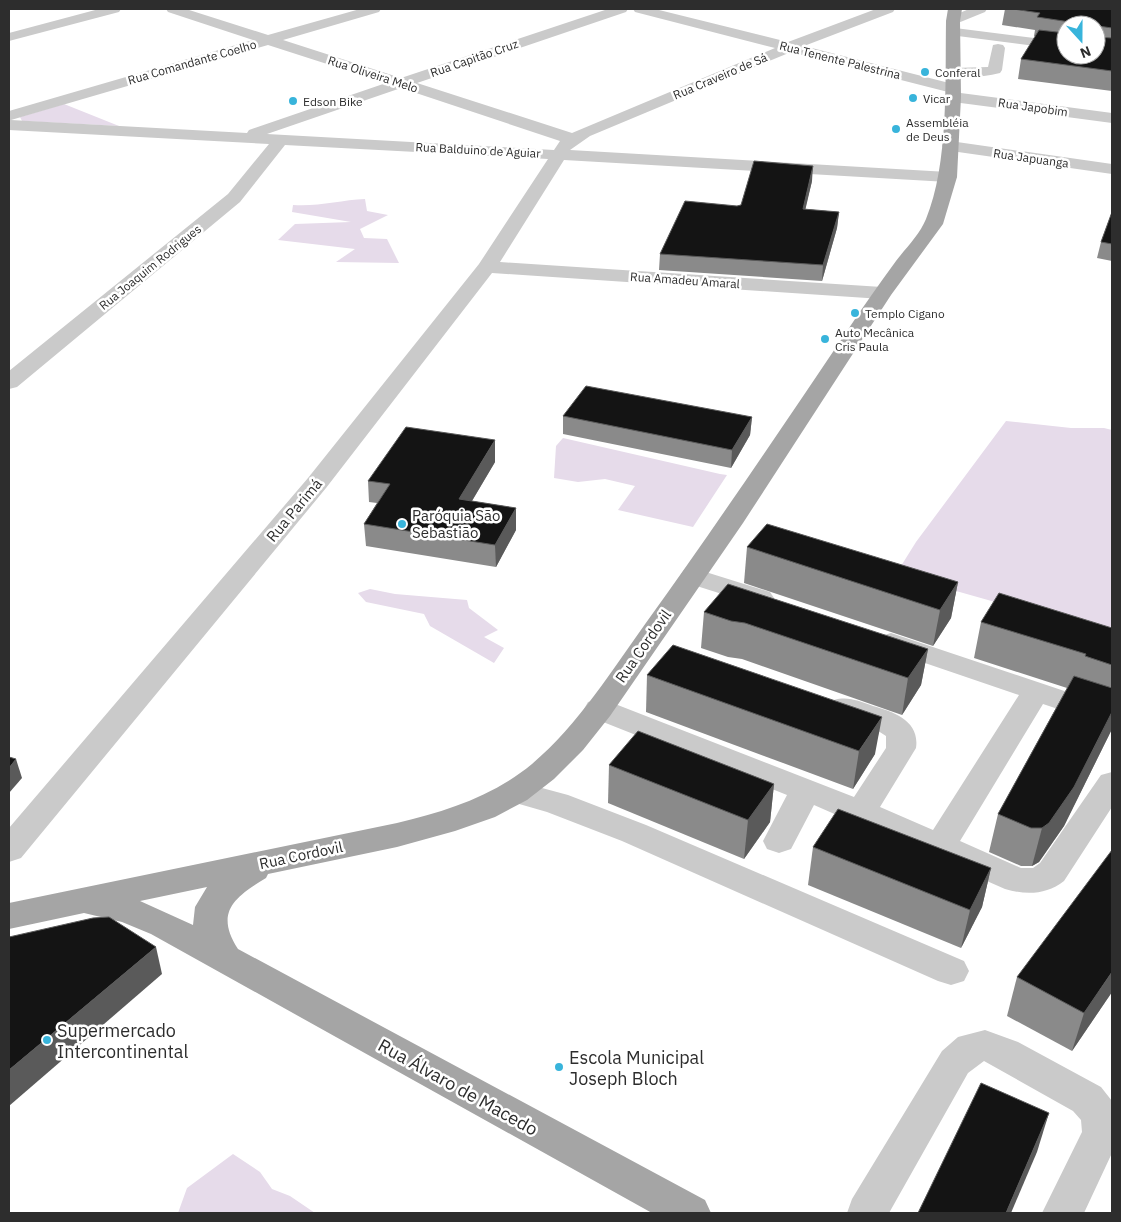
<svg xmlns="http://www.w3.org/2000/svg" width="1121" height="1222" font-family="'IBM Plex Sans',sans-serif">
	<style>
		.green { fill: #e6dbea }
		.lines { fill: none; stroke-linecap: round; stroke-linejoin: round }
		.minor { fill: #cacaca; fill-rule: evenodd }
		.major { fill: #a5a5a5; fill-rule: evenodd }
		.wall { fill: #8a8a8a; fill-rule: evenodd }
		.shaded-wall { fill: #5a5a5a }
		.building { fill: #141414; stroke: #5a5a5a }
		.poi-dot { fill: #38b4db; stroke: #fff; stroke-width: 2 }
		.labels { text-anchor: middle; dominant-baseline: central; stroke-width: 5; stroke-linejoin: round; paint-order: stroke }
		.far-street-label { font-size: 12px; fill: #2d2d2d; stroke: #fff }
		.far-poi-label { font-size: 12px; fill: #2d2d2d; stroke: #fff; text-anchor: start }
		.street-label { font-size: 15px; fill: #2d2d2d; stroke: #fff }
		.poi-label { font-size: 15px; fill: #2d2d2d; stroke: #fff; text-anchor: start }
		.near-poi-label { font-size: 18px; fill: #2d2d2d; stroke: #fff; text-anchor: start }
		.near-street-label { font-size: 18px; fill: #2d2d2d; stroke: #fff }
	</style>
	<rect width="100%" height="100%" fill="#fff"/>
	<g class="green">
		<path d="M64 104 119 126 22 121 20 117Z"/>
		<path d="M365 199 367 211 388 215 360 229 364 238 387 239 399 263 336 262 355 249 278 240 295 224 351 222 292 212 293 205C317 207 341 200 365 199Z"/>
		<path d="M1006 421 1071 428H1104L1112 430V635L896 574 916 542Z"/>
		<path d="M563 438 720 474 727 475 693 527 618 510 635 486 605 479 578 482 554 478 556 446Z"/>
		<path d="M370 589 395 594 467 600 469 608 498 630 484 637 504 648 494 663 430 626 424 614 366 602 358 593Z"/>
		<path d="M233 1154 260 1172 272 1189 290 1196 315 1213H178L187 1188Z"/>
	</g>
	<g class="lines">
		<g class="minor">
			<path d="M99 9H121L119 12 9 41V33Z"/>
			<path d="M166 9H186L268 35 360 9H381L379 12 283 40 401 78 608 9H628L626 12 417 83 572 133 775 48 635 12 633 9H655L788 42 876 9H895L893 12 804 46 957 85 960 88 953 92 1112 113V123L953 102 947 100 945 97 947 94 952 93 791 52 590 136 570 150 948 172 954 173 957 177 954 181 948 182 564 160 500 262 882 287 889 289 892 293 889 297 882 299 492 273 326 488 21 858 9 862V828L308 478 479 264 548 159 285 145 240 202 17 387 9 389V371L228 194 269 144 9 130V111L253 40 168 12ZM268 45 386 83 249 130 247 133 11 120ZM401 88 560 141 554 150 267 134Z"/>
			<path d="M969 9H987L985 12 953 25 946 21 948 18Z"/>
			<path d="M955 28 1066 42V50L950 35 948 32 950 29Z"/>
			<path d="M998 44 1003 45 1005 48 1002 70 1000 73C983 77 965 79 948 75L946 72 948 69 953 68 988 67 993 45Z"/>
			<path d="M950 141 1112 164V174L944 150 942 146 944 142Z"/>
			<path d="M693 568 770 592 774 598 770 604 760 606 684 582 680 576 684 570Z"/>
			<path d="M891 633 1112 707V727L1043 704 960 841 1021 868H1033L1040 863 1101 775 1112 772V807L1064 881C1046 895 1026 895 1005 889L814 805 791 849 779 853 767 849 763 841 787 795 588 716 584 709 588 702 599 699 610 702 854 797 886 748V736L872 727 834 714 830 707 834 700C848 696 859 701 873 706 894 712 920 721 916 748L880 807 933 830 1019 695 881 648 877 642 881 636Z"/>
			<path d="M516 781 568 795 646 825 964 961 969 971 964 981 951 985 938 981 622 841 547 812 505 800 500 792 505 784Z"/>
			<path d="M985 1030 1018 1042 1101 1087 1112 1101V1153L1084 1213H1042L1082 1132 1081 1120 1073 1111 984 1061 968 1073 889 1213H847L852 1199 942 1051 958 1037Z"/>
		</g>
		<path class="major" d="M948 9H962L960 21 961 97 957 177 943 224 891 295 743 523 610 716 583 750 554 779 527 800 495 817 455 831 397 847 268 874 266 878C235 897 214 912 238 949L705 1200 711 1213H652L151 934 122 922 84 913 9 929V903L397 823C446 811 492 797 532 764 579 724 612 670 648 620 717 524 783 426 849 328 864 305 880 283 896 261 906 248 920 234 926 219 949 163 945 82 946 21ZM207 887 195 907 193 925 140 901Z"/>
	</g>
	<g class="wall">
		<path d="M1005 9H1112V91L1018 79 1021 59 1036 36H1034L1035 30 1002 25ZM1066 25H1096L1066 55Z"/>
		<path d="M812 181 805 209 839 212 837 228 822 281 659 270 660 254 737 206Z"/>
		<path d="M1112 212V261L1097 258 1101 242Z"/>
		<path d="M563 416 752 417 750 435 731 468 563 434Z"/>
		<path d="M495 462 472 501 516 508V530L496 567 366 546 364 524 377 503 369 502 368 481Z"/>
		<path d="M747 547 958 582 951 618 933 646 744 583Z"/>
		<path d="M704 612 928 649 921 685 902 715 742 659 728 657 701 648Z"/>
		<path d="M981 622 1112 628V729L1064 826 1039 862 1032 866H1021L989 852 998 814 1067 688 974 658Z"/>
		<path d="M647 675 875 754 853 789 646 712Z"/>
		<path d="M609 765 774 784 770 822 744 859 608 803Z"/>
		<path d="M813 847 991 868 982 907 961 948 808 885Z"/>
		<path d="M1017 977 1112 992 1072 1051 1007 1016Z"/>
	</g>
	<g class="shaded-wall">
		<path d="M813 166 812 181 802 224 803 209Z"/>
		<path d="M839 212 837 228 822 281 823 265Z"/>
		<path d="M752 417 750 435 731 468 732 450Z"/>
		<path d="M495 440V462L460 521 459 499Z"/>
		<path d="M516 508V530L496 567 495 545Z"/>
		<path d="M958 582 951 618 933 646 940 610Z"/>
		<path d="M928 649 921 685 902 715 908 678Z"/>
		<path d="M1112 712V729L1064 826 1039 862 1032 866 1042 828Z"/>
		<path d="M882 717 875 754 853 789 859 751Z"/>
		<path d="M16 759 22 778 9 793V768Z"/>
		<path d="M774 784 770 822 744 859 748 820Z"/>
		<path d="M991 868 982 907 961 948 970 910Z"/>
		<path d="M156 947 162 974 9 1106V1070Z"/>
		<path d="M1112 972V992L1072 1051 1084 1013Z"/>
		<path d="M1049 1113 1037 1152 1011 1213H1006Z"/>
	</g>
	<g class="building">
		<path d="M1013 9H1112V28L1098 26V37L1112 38V71L1021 59 1039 30 1066 33V55H1096V25H1071L1070 22 1037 17 1040 13Z"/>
		<path d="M754 161 813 166 803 209 839 212 823 265 660 254 685 201 737 206 741 205Z"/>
		<path d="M1112 212V244L1101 242Z"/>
		<path d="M586 386 752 417 732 450 563 416Z"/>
		<path d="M406 427 495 440 459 499 516 508 495 545 364 524 390 484 368 481Z"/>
		<path d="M767 524 958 582 940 610 747 547Z"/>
		<path d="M728 584 928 649 908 678 745 623 731 621 704 612Z"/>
		<path d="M999 593 1112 628V665L1085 656 1086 654 981 622Z"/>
		<path d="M673 645 882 717 859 751 647 675Z"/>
		<path d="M1074 676 1112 688V712L1074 787 1049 823 1042 828H1031L998 814Z"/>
		<path d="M638 731 774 784 748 820 609 765Z"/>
		<path d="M9 757 16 759 9 768Z"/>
		<path d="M838 809 991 868 970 910 813 847Z"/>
		<path d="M1112 850V972L1084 1013 1017 977Z"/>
		<path d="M109 917 156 947 9 1070V937L93 918Z"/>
		<path d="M981 1083 1049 1113 1006 1213H918Z"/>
	</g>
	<g class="poi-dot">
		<circle cx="925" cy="72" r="5"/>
		<circle cx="913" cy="98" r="5"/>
		<circle cx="293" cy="101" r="5"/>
		<circle cx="896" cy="129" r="5"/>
		<circle cx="855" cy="313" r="5"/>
		<circle cx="825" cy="339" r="5"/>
		<circle cx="402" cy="524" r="5"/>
		<circle cx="47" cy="1040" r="5"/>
		<circle cx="559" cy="1067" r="5"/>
	</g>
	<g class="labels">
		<g class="far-street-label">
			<text transform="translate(474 58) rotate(-19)">Rua Capitão Cruz</text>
			<text transform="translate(840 60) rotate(14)">Rua Tenente Palestrina</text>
			<text transform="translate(192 62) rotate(-16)">Rua Comandante Coelho</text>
			<text transform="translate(373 74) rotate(18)">Rua Oliveira Melo</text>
			<text transform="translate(720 76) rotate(-23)">Rua Craveiro de Sá</text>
			<text transform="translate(1033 107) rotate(8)">Rua Japobim</text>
			<text transform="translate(478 150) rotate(3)">Rua Balduino de Aguiar</text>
			<text transform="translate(1031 158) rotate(8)">Rua Japuanga</text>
			<text transform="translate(150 267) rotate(-39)">Rua Joaquim Rodrigues</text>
			<text transform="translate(685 280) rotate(4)">Rua Amadeu Amaral</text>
		</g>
		<g class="far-poi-label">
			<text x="935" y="72">Conferal</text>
			<text x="923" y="98">Vicar</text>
			<text x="303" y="101">Edson Bike</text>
			<text x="906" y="122">Assembléia<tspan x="906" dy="14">de Deus</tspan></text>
			<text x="865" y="313">Templo Cigano</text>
			<text x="835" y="332">Auto Mecânica<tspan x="835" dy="14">Cris Paula</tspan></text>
		</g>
		<g class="street-label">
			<text transform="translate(294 510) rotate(-50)">Rua Parimá</text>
			<text transform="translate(643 646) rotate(-55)">Rua Cordovil</text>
			<text transform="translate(301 855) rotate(-12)">Rua Cordovil</text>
		</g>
		<g class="poi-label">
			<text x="412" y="515">Paróquia São<tspan x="412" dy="17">Sebastião</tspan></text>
		</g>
		<g class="near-poi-label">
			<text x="57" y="1030">Supermercado<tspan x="57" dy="21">Intercontinental</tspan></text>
			<text x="569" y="1057">Escola Municipal<tspan x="569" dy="21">Joseph Bloch</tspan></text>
		</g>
		<g class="near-street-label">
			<text transform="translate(458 1087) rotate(29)">Rua Álvaro de Macedo</text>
		</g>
	</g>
	<rect width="1121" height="1222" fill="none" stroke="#2d2d2d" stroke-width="20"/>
	<g transform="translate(1081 40) rotate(159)"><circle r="24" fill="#ffffff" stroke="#ababab"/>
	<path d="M0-4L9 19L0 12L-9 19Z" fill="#38b4db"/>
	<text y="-8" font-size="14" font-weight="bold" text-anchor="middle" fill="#2d2d2d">N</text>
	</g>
</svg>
